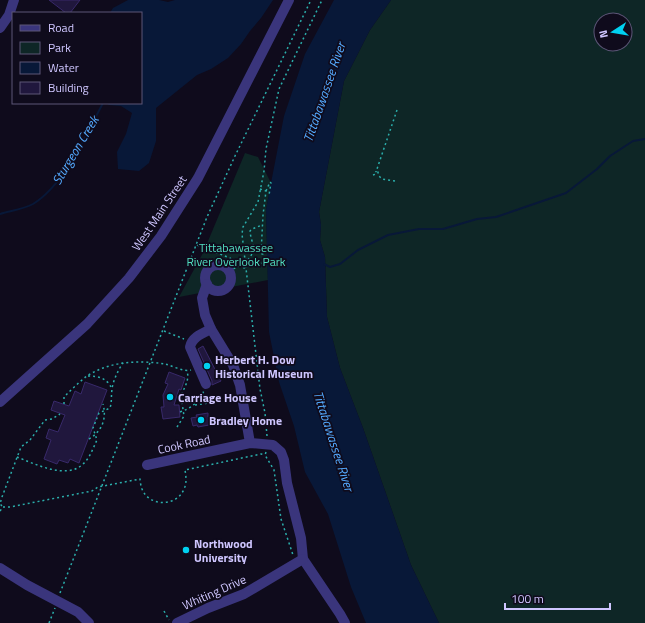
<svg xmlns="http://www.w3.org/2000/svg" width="645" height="623" font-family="'Titillium Web',sans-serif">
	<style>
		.green { fill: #0e2626; fill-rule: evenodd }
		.water { fill: #081838 }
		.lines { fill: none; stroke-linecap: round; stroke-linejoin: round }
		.stream { stroke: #081838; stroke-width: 2 }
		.building { fill: #20173d; stroke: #38296a }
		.path { stroke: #2baeab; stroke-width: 1.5; stroke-dasharray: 2 3; stroke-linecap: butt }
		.minor { stroke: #3a357c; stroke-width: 10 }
		.poi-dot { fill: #00d1f1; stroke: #0f0b1c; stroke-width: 1.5 }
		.labels { text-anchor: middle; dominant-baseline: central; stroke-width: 3.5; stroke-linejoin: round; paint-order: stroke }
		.street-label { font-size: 12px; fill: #cfc6ff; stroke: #0f0b1c }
		.park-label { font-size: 12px; fill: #52dfc1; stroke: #0f0b1c }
		.poi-label { font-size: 12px; font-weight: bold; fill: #cfc6ff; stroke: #0f0b1c; text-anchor: start }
		.water-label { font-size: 13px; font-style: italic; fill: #54aaff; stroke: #0f0b1c }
	</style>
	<rect width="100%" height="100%" fill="#0f0b1c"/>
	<g class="green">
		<path d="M391 0H645V623H439L411 565 363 428 340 368 327 317 325 257 320 240 321 225 319 212 344 81 370 30ZM601 20H625V44H601Z"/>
		<path d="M245 153 258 157 271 183 266 210 268 280 179 297 203 253Z"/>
	</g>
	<g class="water">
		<path d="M128 0H159L168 2 175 0H273L261 18 250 31 241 44 228 58 211 69 197 75 156 108V141L149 163 139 171 118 169 117 152 126 134 132 113 121 106 109 105 106 103H141V13H110L113 8Z"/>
		<path d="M334 0H391L370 30 344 81 319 212 321 225 320 240 325 257 327 317 340 368 363 428 411 565 439 623H366L351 587 328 514 305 472 294 426 279 382 269 332 266 210 271 183 284 116 305 54Z"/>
	</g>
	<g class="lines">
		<g class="stream">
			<path d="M0 214C10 211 24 209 33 204 64 185 86 135 103 103"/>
			<path d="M324 264 330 267 340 264 358 250 388 235 419 229H443L477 219 496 217 566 193 597 169 610 156 633 141 645 139"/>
		</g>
	</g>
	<g class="building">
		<path d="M49 0H80L70 13H66Z"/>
		<path d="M203 346 221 381 212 385V381L198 349Z"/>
		<path d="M169 372 185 378 181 390 179 389 174 405H179L180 417 163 419 161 407H164L163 395 168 384 165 383Z"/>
		<path d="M85 382 107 390 79 463 70 459 68 463 59 460 57 464 44 459 51 440 46 438 49 429 58 432 65 415 51 410 54 401 69 406 75 391 81 394Z"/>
		<path d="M208 413V417L210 416 211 422 209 423V425L198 427 197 425 193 426 191 418 197 417 196 415Z"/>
	</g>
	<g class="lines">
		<g class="path">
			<path d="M373 175 376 174V171"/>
			<path d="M395 181 382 179 379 176 377 169 397 110"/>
			<path d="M260 189 266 191 263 215 261 254H266"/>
			<path d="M266 191 270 182 271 183 269 195"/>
			<path d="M197 245 230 258 238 266"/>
			<path d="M266 251V256"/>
			<path d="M248 260C258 247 251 244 250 231L252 229 262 225"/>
			<path d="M249 264 248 260 245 259 242 260 240 262 241 265 244 268 248 266 249 264 266 263"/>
			<path d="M229 271 241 265"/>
			<path d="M164 331 184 339"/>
			<path d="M88 376C99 376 107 378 112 389"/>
			<path d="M64 404V397C71 390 79 382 87 376 110 361 139 360 165 364 173 366 183 372 191 370"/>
			<path d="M195 405 215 402"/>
			<path d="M180 412C192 408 198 402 204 391"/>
			<path d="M177 427 184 416 181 396 187 382 188 376 187 371"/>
			<path d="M267 436 265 413 260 389 242 234 243 227 258 202 264 171 266 149 279 89 322 0"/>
			<path d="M89 439C102 431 107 419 103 404"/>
			<path d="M266 452 265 455 274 470 281 519 293 555"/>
			<path d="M17 457C35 464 67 480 83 464 90 458 93 448 97 440L93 428 99 413 110 408C112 402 111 396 112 389 113 381 118 370 123 363"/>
			<path d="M2 506 0 504 2 497 21 447 30 440 45 420 52 419 60 414"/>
			<path d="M0 511 3 507H10L92 491 98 487 140 479C140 482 141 486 142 489 149 507 177 507 184 489 187 483 186 476 185 470L261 454 265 455"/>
			<path d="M60 593 207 217 235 156 311 0"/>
			<path d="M164 611 169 620"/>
			<path d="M49 623 55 608"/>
		</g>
		<g class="minor">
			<path d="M0 28 9 15 14 0"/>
			<circle cx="218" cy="278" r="13"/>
			<path d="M207 284 202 298 205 315 211 329 233 365 240 385 250 443"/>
			<path d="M206 384 190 347C192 337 203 333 211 329"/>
			<path d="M0 402 87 324 129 278 161 236 198 178 289 0"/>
			<path d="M147 465 250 443 273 445 281 452 284 460 287 483 301 538 303 559 340 614 345 623"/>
			<path d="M0 568 27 585 78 612 89 623"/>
			<path d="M177 623 208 608 244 594 303 559"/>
		</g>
	</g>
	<g class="poi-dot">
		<circle cx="207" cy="366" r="4"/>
		<circle cx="170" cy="397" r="4"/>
		<circle cx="201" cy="420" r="4"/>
		<circle cx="186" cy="550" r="4"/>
	</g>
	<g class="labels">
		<g class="street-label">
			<text transform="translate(159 213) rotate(-56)">West Main Street</text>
			<text transform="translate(184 444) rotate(-12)">Cook Road</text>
			<text transform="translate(214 592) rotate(-24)">Whiting Drive</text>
		</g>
		<g class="park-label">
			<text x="236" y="247">Tittabawassee<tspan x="236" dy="14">River Overlook Park</tspan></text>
		</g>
		<g class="poi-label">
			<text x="215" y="359">Herbert H. Dow<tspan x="215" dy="14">Historical Museum</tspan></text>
			<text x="178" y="397">Carriage House</text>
			<text x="209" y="420">Bradley Home</text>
			<text x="194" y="543">Northwood<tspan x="194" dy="14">University</tspan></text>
		</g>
		<g class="water-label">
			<text transform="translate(324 92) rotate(-71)">Tittabawassee River</text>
			<text transform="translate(75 150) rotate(-59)">Sturgeon Creek</text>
			<text transform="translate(334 441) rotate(72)">Tittabawassee River</text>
		</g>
	</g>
	<rect x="12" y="12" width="130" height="92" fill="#0f0b1c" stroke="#5c5677"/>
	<rect x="20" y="25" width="20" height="6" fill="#3a357c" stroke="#5c5677"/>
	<text x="48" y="32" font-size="12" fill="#cfc6ff">Road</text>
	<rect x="20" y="42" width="20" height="12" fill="#0e2626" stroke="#5c5677"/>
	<text x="48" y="52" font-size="12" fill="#cfc6ff">Park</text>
	<rect x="20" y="62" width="20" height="12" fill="#081838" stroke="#5c5677"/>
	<text x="48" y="72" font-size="12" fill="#cfc6ff">Water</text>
	<rect x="20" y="82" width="20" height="12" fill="#20173d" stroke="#5c5677"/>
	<text x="48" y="92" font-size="12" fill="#cfc6ff">Building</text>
	<g transform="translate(613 32) rotate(258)"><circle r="19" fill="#0f0b1c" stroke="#5c5677"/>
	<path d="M0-3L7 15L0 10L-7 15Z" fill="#00d1f1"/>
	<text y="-6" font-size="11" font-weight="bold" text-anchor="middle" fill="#cfc6ff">N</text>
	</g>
	<path d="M505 603v6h105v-6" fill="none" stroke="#cfc6ff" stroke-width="2"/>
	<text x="511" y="603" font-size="12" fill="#cfc6ff" stroke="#0f0b1c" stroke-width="3" paint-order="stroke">100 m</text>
</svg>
